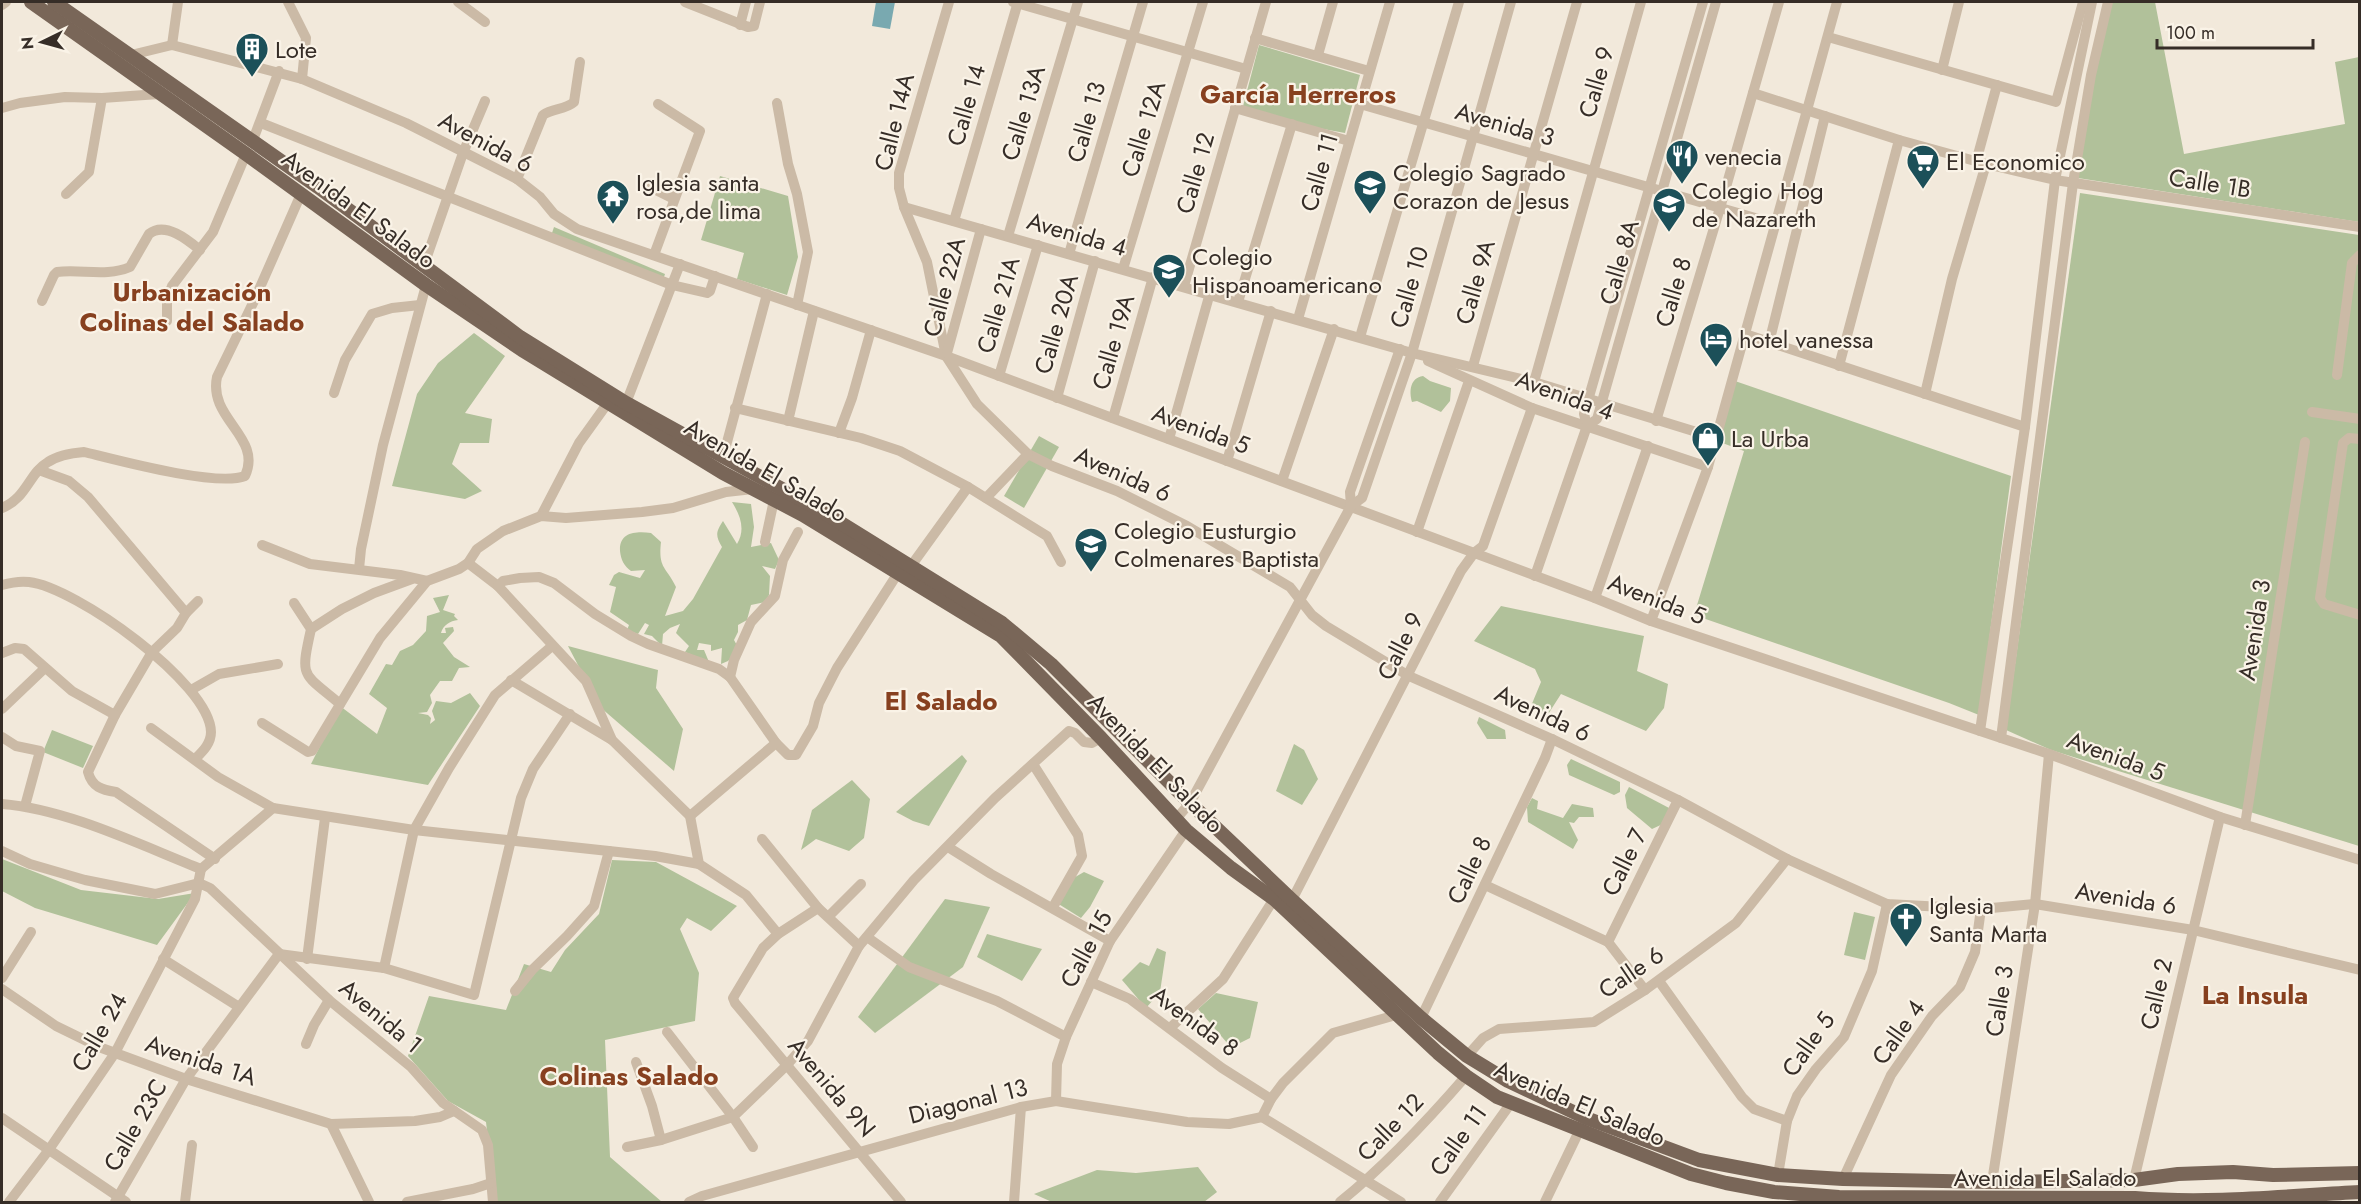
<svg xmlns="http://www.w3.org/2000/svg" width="2361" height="1204" font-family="Jost,sans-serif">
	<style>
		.green { fill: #b1c19a }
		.water { fill: #79a9b0 }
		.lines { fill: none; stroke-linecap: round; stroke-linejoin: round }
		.minor { stroke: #cbbaa6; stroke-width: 10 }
		.major { stroke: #796658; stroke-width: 14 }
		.labels { text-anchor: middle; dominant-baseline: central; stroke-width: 4.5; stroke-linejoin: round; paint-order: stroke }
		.poi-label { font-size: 24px; fill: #362d27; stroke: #faf3e7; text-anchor: start }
		.street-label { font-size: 24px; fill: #362d27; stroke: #faf3e7 }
		.neighbourhood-label { font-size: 26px; font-weight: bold; fill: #87401f; stroke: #faf3e7 }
	</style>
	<rect width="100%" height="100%" fill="#f2e9db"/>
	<g class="green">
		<path d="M2112 2H2155L2184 154 2345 124 2335 62 2359 57V222L2078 178 2090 90Z"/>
		<path d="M1259 45 1360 75 1345 133 1241 114Z"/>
		<path d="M720 176 788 196 798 257 787 295 737 279 744 253 701 240Z"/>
		<path d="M2080 193 2359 235V846L2051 750 2006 730Z"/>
		<path d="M554 227 665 274 663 280 552 233Z"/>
		<path d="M474 333 505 356 465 413 492 419 489 443H460L452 464 482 491 465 499 392 486 417 394 438 363Z"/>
		<path d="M1423 376 1430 381 1451 388 1450 401 1441 412 1417 401 1412 402C1409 391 1410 378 1423 376Z"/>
		<path d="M1735 381 2011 476 1979 715 1949 703 1694 615 1744 451 1717 441Z"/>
		<path d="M1039 436 1059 447 1024 508 1004 496Z"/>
		<path d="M732 502 751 504 754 527 751 547 771 543 779 560 775 569 762 566 770 576 769 595 765 602 751 605 747 620 738 625V632L734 640 739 649 728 661 721 664 722 648 711 651V645L699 643 697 650H704L709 662 685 652 689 646 676 633 680 624 670 628 663 634 662 646 652 636 644 634 649 625 645 623 638 634 627 630 629 625 610 612 616 587 609 585 614 575 619 572 640 578 645 570 631 571C624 566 621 560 620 551 619 532 636 531 651 533L661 542C658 569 666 566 676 587L665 616 683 611 693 599 722 547C715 535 716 532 723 521L737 544C746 529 740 515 732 502Z"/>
		<path d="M449 595 443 610 455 614 454 616 458 620C450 621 443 625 441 633H446L445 628 453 627 454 631 443 643 454 657 470 667 459 668 452 681H440L430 695 432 703 427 712 418 713 428 715 431 718 430 724 435 720 432 711 436 701 451 703 470 693 480 706 428 785 311 764 340 706 377 734 387 708 369 694 386 664 392 665 400 651 413 645 426 631 427 616 440 612 433 598Z"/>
		<path d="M1501 606 1644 636 1637 671 1668 684 1664 708 1646 731 1561 694 1545 719 1531 706 1541 682 1535 669 1474 641Z"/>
		<path d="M568 646 658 670 656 688 683 729 674 771 600 707Z"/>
		<path d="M1479 717 1505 730 1506 739H1487L1477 723Z"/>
		<path d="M52 730 93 746 83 768 43 752Z"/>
		<path d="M1294 744 1304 750 1318 779 1302 805 1276 791Z"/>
		<path d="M962 755 967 761 929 826 913 821 896 812Z"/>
		<path d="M1571 759 1620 782V792L1614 795 1569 775 1567 765Z"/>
		<path d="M852 780 870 799 864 838 849 851 816 839 801 850 812 810Z"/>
		<path d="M1629 787 1671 809 1665 823 1652 829 1627 808 1625 795Z"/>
		<path d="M1532 798 1538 801 1537 809 1563 818 1572 804 1593 808 1594 817H1579L1574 823 1569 822 1578 840 1573 849 1528 822 1527 807Z"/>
		<path d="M2 859 81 890 158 899 195 893 157 945 35 908 2 891Z"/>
		<path d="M612 860 656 862 737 906 711 931 687 918 680 929 699 973 695 1021 605 1040 610 1157 662 1202H495L486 1122 448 1101 408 1056 429 996 506 1010 524 964 551 972 565 950 599 914Z"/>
		<path d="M1084 872 1104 881 1090 907 1081 918 1057 903 1070 880Z"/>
		<path d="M945 899 990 907 963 967 875 1033 858 1017Z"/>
		<path d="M1854 912 1875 917 1865 960 1844 955Z"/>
		<path d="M987 934 1042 949 1022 981 977 957Z"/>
		<path d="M1157 948 1166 952 1160 992 1146 1008 1122 980 1140 962 1149 966Z"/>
		<path d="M1216 993 1258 1002 1250 1038 1238 1044H1228L1198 1009Z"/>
		<path d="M1198 1167 1217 1192 1204 1202H1052L1034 1194 1097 1170 1136 1173Z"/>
	</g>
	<path class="water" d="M876 2H895L890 29 872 26Z"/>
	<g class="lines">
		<g class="minor">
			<path d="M288 2 306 38 302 79"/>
			<path d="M458 2 485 22"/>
			<path d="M685 2 748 27 754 26 760 2"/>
			<path d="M949 2 899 173V188L904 207 927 262 946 356 977 404 1028 454 1052 466 1117 491 1187 526 1290 587 1312 615 1326 626 1409 676 1552 739 1678 800 1787 859 1887 904 1981 909 2035 904 2193 930 2360 970"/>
			<path d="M1013 2 1246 69"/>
			<path d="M2 5 6 2"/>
			<path d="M740 25 746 2"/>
			<path d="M1828 37 2056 102 2083 2"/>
			<path d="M1255 38 1369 71"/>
			<path d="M172 45 178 2"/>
			<path d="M131 55 172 45 302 79 406 123 517 179 540 197 554 214 577 229 946 356 1595 598 1651 621 2049 754 2220 817 2360 860"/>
			<path d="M1318 55 1333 2"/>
			<path d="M1942 70 1959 2"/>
			<path d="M1753 93 1899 140 1986 164 2055 180 2360 227"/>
			<path d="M777 103 788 164 797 194 808 252 797 305"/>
			<path d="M1360 104 1776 224"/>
			<path d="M2 108 20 103 65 97 102 98 159 94"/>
			<path d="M1235 108 1349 141"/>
			<path d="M261 123 672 285 707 293 710 291 715 276"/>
			<path d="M253 140 279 71"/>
			<path d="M1976 162 1997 85"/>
			<path d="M517 179 543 115C553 108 565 110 574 102L580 62"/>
			<path d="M650 187 674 199"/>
			<path d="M66 194 89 172 102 98"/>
			<path d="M904 207 1412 353 1534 382 1716 438"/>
			<path d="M954 221 1018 2"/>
			<path d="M1008 236 1078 2"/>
			<path d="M1069 254 1143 2"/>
			<path d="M654 255 700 131 658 104"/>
			<path d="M424 265 463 153 485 101"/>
			<path d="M1123 269 1203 2"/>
			<path d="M1184 286 1266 2"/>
			<path d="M42 301 54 275 57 272C81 269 107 277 130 267L149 234C165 221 188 240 200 250"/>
			<path d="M1238 302 1292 124"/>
			<path d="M1298 319 1390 2"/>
			<path d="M167 321V299L172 286 213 232 246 154"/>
			<path d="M1745 334 2025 427"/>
			<path d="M1360 337 1459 2"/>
			<path d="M1769 343 1825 116"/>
			<path d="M947 353 981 229"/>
			<path d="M1428 361 1532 408 1708 467"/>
			<path d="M1473 366 1577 2"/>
			<path d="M1839 366 1899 140"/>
			<path d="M2337 375 2352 263 2360 255"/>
			<path d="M999 376 1038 245"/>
			<path d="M1534 382 1641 2"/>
			<path d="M334 393 345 360 372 314 392 308 420 305"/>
			<path d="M1925 394 1952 279 1986 164"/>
			<path d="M1057 398 1095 261"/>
			<path d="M626 403 680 264"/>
			<path d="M735 408 861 438 900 451 968 487 1047 536 1061 562"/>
			<path d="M2312 412 2360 419"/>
			<path d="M1113 418 1153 277"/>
			<path d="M788 421 814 311"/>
			<path d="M1656 421 1720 208 1779 2"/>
			<path d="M1587 426 1584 414 1703 2"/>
			<path d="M839 433 852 398 871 330"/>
			<path d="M1169 439 1210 293"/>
			<path d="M2360 439 2349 438 2343 443 2320 598 2324 604 2360 615"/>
			<path d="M723 457 767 294"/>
			<path d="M1227 461 1271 311"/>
			<path d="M39 470 69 481 88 497 186 613"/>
			<path d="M1282 481 1334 329"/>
			<path d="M986 498 1028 454"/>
			<path d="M1351 506 1350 492 1400 349"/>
			<path d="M2 508C27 498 29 473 48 462 57 456 73 453 84 452 117 460 216 487 245 476 263 437 208 419 217 377L254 301 301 194"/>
			<path d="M541 516 579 443 607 404"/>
			<path d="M1417 532 1469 381"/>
			<path d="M765 542 774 500"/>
			<path d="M262 545 310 564 400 575 427 581"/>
			<path d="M468 563 498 586 586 681 612 740 690 816 699 864 746 895 778 934"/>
			<path d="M911 566 968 487"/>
			<path d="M359 569 361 549 383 445 426 285"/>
			<path d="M1535 576 1587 426 1597 419 1716 2"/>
			<path d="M2 585C9 583 21 581 29 582 75 587 210 683 211 732 211 744 202 752 195 759"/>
			<path d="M498 586 503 581 520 578 539 577 554 583 595 614 631 636 648 644 719 669 730 677 776 743 788 755H796L813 726 819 703 837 668 898 573"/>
			<path d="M1595 598 1648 446"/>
			<path d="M198 601 186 613 177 628 152 652 115 715 88 772C92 787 102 790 116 792L215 859"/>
			<path d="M294 603 311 629C300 679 302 672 340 704"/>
			<path d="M1651 621 1708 467 1837 2"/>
			<path d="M311 629 342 609 374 593 412 579"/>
			<path d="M2 653 15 648 24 649 72 691 115 715"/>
			<path d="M730 677 734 660 751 622 775 596 783 560 798 532"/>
			<path d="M511 680 612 740"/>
			<path d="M191 690 219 674 278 664"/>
			<path d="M2 709 45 668"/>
			<path d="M262 723 308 752 312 751 380 638 427 581 459 569 468 563 477 549 503 531 541 516 566 518 642 512 673 508 726 492 753 489"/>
			<path d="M151 728 218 777 273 808 414 830 655 856 699 864"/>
			<path d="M1980 731 2025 427 2055 180 2092 2"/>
			<path d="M2 737 16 746 40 751 25 806"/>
			<path d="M2001 738 2073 183 2091 75 2108 2"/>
			<path d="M1033 764 1078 835 1082 856 1053 907"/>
			<path d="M2 804C67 809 140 845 201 869"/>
			<path d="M690 816 776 743"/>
			<path d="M1176 819 1190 803 1351 506 1362 498 1412 353 1511 2"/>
			<path d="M2245 825 2305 442"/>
			<path d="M762 839 818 908 859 946"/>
			<path d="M948 847 991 874 1110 941"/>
			<path d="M2 851 30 864 85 880 155 894 199 883 210 888 329 1000 411 1067 443 1103 482 1130 488 1145 493 1202"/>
			<path d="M201 869 273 808"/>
			<path d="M1485 885 1608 942 1645 990"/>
			<path d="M1292 900 1461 571 1474 553 1483 546 1532 408"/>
			<path d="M818 908 778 934 763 948 733 998 735 1003 901 1202"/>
			<path d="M829 916 861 884"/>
			<path d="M867 937 909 967 997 1001 1066 1037"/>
			<path d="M1608 942 1678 800"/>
			<path d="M163 959 239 1007"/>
			<path d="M307 959 325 818"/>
			<path d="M384 968 414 830 449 768 495 695 552 646"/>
			<path d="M2 978 31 932"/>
			<path d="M1659 981 1742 1097 1754 1109 1787 1121"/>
			<path d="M1091 982 1130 999 1222 1068 1271 1099"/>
			<path d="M2 989 56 1026 99 1047 186 1079 331 1124 415 1121 440 1117 454 1111"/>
			<path d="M515 991 532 970 567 936 594 906 609 851"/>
			<path d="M1421 1018 1545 758 1552 739"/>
			<path d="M1170 1028 1223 979 1274 899"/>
			<path d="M667 1032 733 1117 753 1147"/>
			<path d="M306 1044 314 1025 329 1000"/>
			<path d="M1467 1056 1483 1038 1499 1029 1594 1022 1645 990 1736 923 1787 859"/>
			<path d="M636 1062 652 1106 661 1140"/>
			<path d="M1056 1101 1057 1064 1066 1037 1110 941 1186 830"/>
			<path d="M1262 1117 1271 1099 1283 1083 1333 1033 1396 1015"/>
			<path d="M1262 1117 1401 1202"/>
			<path d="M2 1118 126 1202"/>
			<path d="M331 1124 369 1202"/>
			<path d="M627 1147 661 1140 733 1117 786 1066 808 1041 859 946 914 880 995 798 1069 731 1075 733 1084 742 1092 743 1101 738"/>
			<path d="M1778 1175 1787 1121 1797 1096 1816 1069 1844 1037 1872 971 1887 904"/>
			<path d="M1843 1179 1891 1075 1932 1016 1960 987 1975 952 1981 909"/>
			<path d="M2134 1180 2220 817"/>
			<path d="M1992 1182 2035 904 2049 754"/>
			<path d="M9 1202 48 1151 115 1053 195 899 201 869"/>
			<path d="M115 1202 186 1079 279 954 384 968 474 995 521 798 533 769 570 714"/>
			<path d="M185 1202 192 1145"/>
			<path d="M407 1202 473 1189 491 1183"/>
			<path d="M689 1202 702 1196 1021 1107 1056 1101 1187 1122 1229 1124 1262 1117"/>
			<path d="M1014 1202 1021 1107"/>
			<path d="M1340 1202C1386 1165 1427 1121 1466 1076"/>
			<path d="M1440 1202 1511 1103"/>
			<path d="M1545 1202 1583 1123"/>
		</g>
		<g class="major">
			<path d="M31 2 246 154 426 285 522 350 723 473 803 515 1001 636 1101 738 1186 830 1231 868 1274 899 1438 1053 1466 1076 1497 1097 1691 1174 1726 1183 1774 1192 1839 1197 2135 1198C2210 1204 2285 1196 2360 1192"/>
			<path d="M54 2 318 187 520 337 626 403 820 510 1002 623 1051 664 1190 803 1292 900 1421 1018 1467 1056 1508 1081 1586 1118 1699 1160 1778 1175 1843 1179 1992 1182 2134 1180 2178 1174 2233 1172 2273 1175 2360 1173"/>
		</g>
	</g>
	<defs>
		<g id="building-pin" transform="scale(1.725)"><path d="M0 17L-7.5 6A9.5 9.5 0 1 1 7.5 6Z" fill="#1c5059" stroke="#faf3e7"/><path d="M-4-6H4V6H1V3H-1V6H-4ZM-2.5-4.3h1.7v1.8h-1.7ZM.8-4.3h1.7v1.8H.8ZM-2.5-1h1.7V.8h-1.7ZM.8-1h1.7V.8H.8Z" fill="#fff"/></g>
		<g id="restaurant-pin" transform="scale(1.725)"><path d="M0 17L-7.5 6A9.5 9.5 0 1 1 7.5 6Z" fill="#1c5059" stroke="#faf3e7"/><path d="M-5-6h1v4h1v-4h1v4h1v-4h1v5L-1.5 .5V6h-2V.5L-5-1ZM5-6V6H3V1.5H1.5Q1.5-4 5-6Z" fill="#fff"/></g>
		<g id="supermarket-pin" transform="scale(1.725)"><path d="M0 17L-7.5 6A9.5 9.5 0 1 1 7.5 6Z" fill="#1c5059" stroke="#faf3e7"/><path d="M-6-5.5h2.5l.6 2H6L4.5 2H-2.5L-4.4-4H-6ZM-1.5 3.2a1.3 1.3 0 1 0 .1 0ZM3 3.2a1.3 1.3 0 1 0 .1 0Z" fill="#fff"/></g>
		<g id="school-pin" transform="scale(1.725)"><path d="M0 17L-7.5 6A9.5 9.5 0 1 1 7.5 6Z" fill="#1c5059" stroke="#faf3e7"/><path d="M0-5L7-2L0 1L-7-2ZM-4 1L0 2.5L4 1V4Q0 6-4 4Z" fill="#fff"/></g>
		<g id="temple-pin" transform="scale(1.725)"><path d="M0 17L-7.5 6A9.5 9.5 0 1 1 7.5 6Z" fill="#1c5059" stroke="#faf3e7"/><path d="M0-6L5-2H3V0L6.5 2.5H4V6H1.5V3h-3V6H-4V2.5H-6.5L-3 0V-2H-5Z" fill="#fff"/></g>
		<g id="hotel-pin" transform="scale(1.725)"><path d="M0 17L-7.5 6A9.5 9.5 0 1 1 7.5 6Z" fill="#1c5059" stroke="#faf3e7"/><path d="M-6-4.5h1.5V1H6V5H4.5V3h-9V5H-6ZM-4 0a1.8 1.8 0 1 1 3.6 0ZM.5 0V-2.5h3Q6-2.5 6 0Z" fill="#fff"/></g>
		<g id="shop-pin" transform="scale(1.725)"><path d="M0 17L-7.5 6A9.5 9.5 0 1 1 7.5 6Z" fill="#1c5059" stroke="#faf3e7"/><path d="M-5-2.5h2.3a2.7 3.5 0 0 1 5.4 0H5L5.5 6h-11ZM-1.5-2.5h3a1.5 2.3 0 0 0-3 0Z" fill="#fff"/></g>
		<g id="church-pin" transform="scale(1.725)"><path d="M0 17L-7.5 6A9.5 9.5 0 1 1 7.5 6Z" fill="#1c5059" stroke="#faf3e7"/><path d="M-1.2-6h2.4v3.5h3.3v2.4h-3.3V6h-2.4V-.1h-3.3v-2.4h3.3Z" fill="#fff"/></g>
	</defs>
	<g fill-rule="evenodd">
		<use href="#building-pin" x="252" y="49"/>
		<use href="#restaurant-pin" x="1682" y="156"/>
		<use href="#supermarket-pin" x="1923" y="161"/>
		<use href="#school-pin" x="1370" y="186"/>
		<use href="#temple-pin" x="613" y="196"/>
		<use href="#school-pin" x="1669" y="204"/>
		<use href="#school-pin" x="1169" y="270"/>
		<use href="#hotel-pin" x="1716" y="339"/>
		<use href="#shop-pin" x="1708" y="438"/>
		<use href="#school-pin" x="1091" y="544"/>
		<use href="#church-pin" x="1906" y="919"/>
	</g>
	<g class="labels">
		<g class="poi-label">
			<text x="275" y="49">Lote</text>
			<text x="1705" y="156">venecia</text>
			<text x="1946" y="161">El Economico</text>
			<text x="1393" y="172">Colegio Sagrado<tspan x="1393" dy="28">Corazon de Jesus</tspan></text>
			<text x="636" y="182">Iglesia santa<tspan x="636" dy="28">rosa,de lima</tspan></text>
			<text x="1692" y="190">Colegio Hog<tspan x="1692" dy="28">de Nazareth</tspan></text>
			<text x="1192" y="256">Colegio<tspan x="1192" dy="28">Hispanoamericano</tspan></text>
			<text x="1739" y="339">hotel vanessa</text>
			<text x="1731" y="438">La Urba</text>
			<text x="1114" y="530">Colegio Eusturgio<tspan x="1114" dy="28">Colmenares Baptista</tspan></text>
			<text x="1929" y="905">Iglesia<tspan x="1929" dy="28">Santa Marta</tspan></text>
		</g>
		<g class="street-label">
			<text transform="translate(1596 82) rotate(-74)">Calle 9</text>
			<text transform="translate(966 105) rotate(-74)">Calle 14</text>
			<text transform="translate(1023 113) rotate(-73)">Calle 13A</text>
			<text transform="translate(894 122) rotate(-76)">Calle 14A</text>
			<text transform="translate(1086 122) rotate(-74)">Calle 13</text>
			<text transform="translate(1505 124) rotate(16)">Avenida 3</text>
			<text transform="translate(1143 129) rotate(-73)">Calle 12A</text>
			<text transform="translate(486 142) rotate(28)">Avenida 6</text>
			<text transform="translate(1319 172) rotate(-74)">Calle 11</text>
			<text transform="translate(1195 173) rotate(-74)">Calle 12</text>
			<text transform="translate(2210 183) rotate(9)">Calle 1B</text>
			<text transform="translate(359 209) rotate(36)">Avenida El Salado</text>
			<text transform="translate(1077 234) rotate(16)">Avenida 4</text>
			<text transform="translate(1619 262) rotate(-74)">Calle 8A</text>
			<text transform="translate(1475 282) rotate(-74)">Calle 9A</text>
			<text transform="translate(944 287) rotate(-75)">Calle 22A</text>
			<text transform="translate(1409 287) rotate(-74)">Calle 10</text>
			<text transform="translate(1673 292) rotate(-73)">Calle 8</text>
			<text transform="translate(998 305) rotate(-74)">Calle 21A</text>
			<text transform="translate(1056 324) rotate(-74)">Calle 20A</text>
			<text transform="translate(1113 342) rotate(-74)">Calle 19A</text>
			<text transform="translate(1565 395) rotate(20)">Avenida 4</text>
			<text transform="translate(1201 429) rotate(20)">Avenida 5</text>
			<text transform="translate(766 470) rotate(30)">Avenida El Salado</text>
			<text transform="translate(1123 474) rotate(24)">Avenida 6</text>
			<text transform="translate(1657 599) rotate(21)">Avenida 5</text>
			<text transform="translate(2254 630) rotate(-81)">Avenida 3</text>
			<text transform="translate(1400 646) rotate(-63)">Calle 9</text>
			<text transform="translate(1543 713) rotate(25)">Avenida 6</text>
			<text transform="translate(2116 756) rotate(20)">Avenida 5</text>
			<text transform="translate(1156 763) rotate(46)">Avenida El Salado</text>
			<text transform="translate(1624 862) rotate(-64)">Calle 7</text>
			<text transform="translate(1469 870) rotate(-65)">Calle 8</text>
			<text transform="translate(2126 898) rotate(9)">Avenida 6</text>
			<text transform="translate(1086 949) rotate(-62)">Calle 15</text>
			<text transform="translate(1631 972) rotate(-34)">Calle 6</text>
			<text transform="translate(2156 994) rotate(-77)">Calle 2</text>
			<text transform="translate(1999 1001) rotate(-81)">Calle 3</text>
			<text transform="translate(381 1016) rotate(40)">Avenida 1</text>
			<text transform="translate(1195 1021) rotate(36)">Avenida 8</text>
			<text transform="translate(99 1032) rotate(-60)">Calle 24</text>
			<text transform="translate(1898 1032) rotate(-55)">Calle 4</text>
			<text transform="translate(1808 1044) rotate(-55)">Calle 5</text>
			<text transform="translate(201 1060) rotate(18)">Avenida 1A</text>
			<text transform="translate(832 1087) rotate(50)">Avenida 9N</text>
			<text transform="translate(968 1101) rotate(-14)">Diagonal 13</text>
			<text transform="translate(1580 1103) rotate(23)">Avenida El Salado</text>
			<text transform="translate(135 1125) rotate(-60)">Calle 23C</text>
			<text transform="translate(1390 1127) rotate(-46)">Calle 12</text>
			<text transform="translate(1458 1140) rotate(-55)">Calle 11</text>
			<text x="2045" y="1177">Avenida El Salado</text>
		</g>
		<g class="neighbourhood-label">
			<text x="1298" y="94">García Herreros</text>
			<text x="192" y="292">Urbanización<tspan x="192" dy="30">Colinas del Salado</tspan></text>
			<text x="941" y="701">El Salado</text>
			<text x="2255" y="995">La Insula</text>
			<text x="629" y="1076">Colinas Salado</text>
		</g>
	</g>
	<rect width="2361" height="1204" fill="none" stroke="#362d27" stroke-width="6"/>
	<g transform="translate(42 42) rotate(265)" stroke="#faf3e7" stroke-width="4.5" paint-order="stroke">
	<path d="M0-4.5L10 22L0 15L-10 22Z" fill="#362d27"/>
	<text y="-9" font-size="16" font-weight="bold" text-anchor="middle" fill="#362d27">N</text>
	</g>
	<path d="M2157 39v9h156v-9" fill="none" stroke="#362d27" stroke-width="3"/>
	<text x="2166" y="39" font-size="18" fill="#362d27" stroke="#faf3e7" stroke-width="4.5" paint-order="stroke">100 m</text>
</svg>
